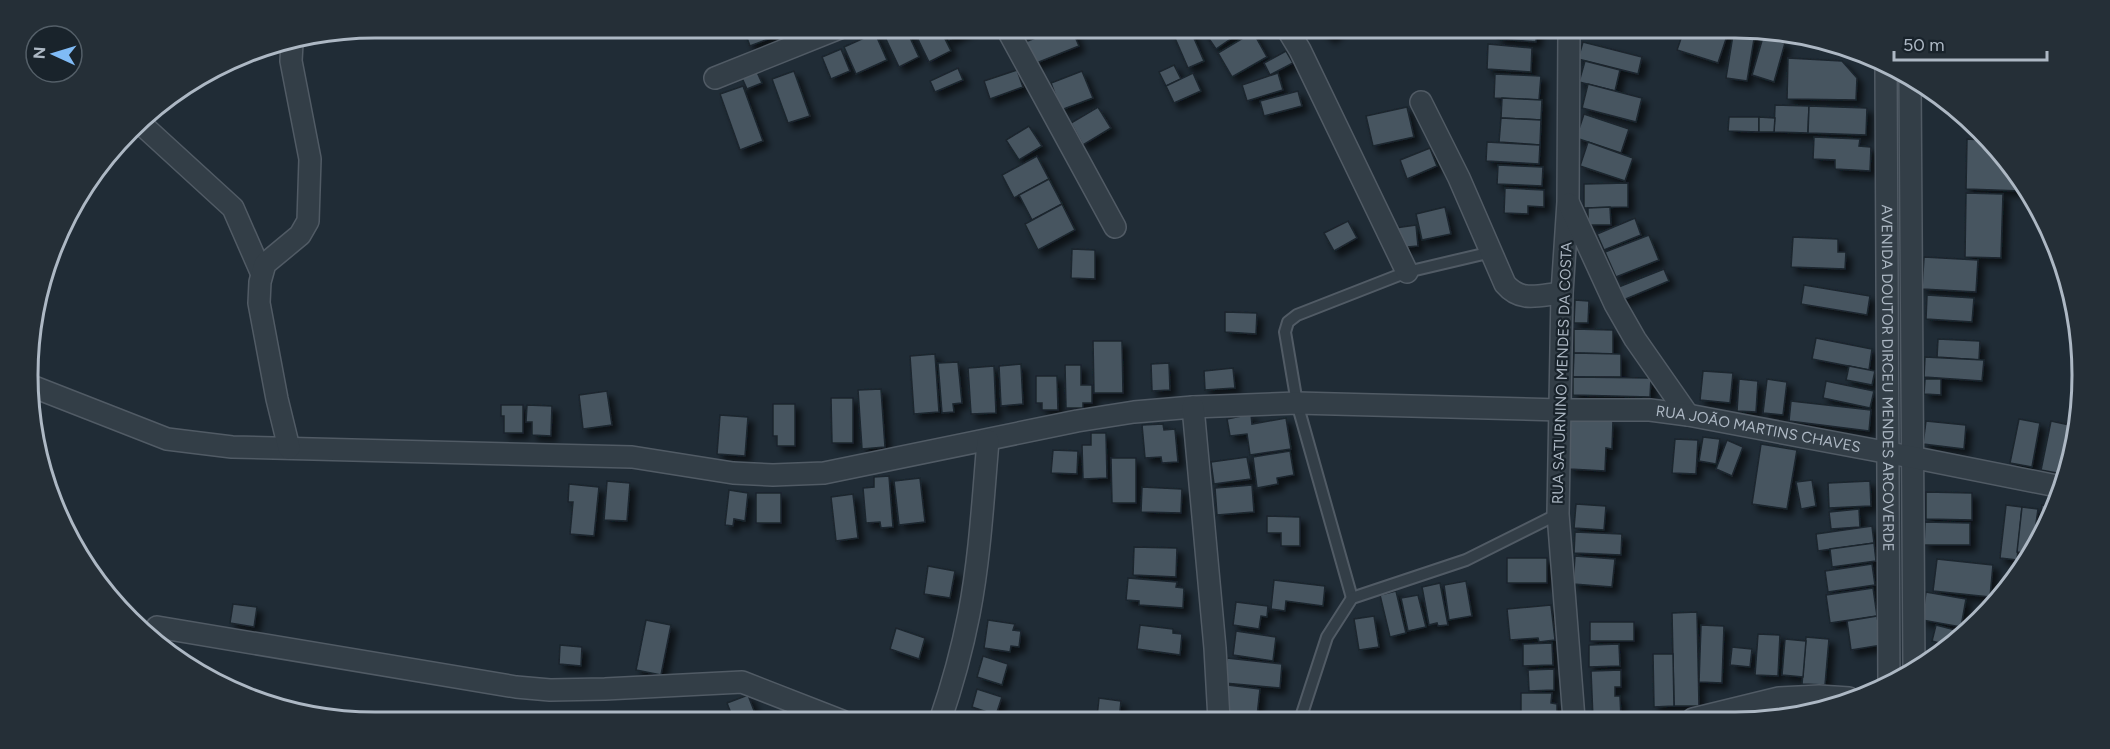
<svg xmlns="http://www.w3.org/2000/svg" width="2110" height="749" font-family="Figtree,sans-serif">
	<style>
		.building { fill: #465460; stroke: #1b252d; stroke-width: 1.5; filter: url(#shadow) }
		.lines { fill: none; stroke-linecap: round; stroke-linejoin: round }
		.lane-casing { stroke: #515b65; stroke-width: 14 }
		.street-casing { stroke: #515b65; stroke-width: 24 }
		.lane { stroke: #333e47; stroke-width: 10 }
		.street { stroke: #333e47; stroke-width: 21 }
		.labels { text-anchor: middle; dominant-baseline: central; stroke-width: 4.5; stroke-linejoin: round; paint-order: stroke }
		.street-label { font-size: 15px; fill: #adb8c4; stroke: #19232b }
		.rim { fill: none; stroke: #adb8c4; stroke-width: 3 }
	</style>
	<defs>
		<filter id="shadow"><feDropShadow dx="5.5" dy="5.5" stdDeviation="3" flood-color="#0009"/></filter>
	</defs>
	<rect width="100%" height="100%" fill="#202c36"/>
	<g class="building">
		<path d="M743 27H773L776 36 750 46Z"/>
		<path d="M900 27H905L919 57 899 67 884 35Z"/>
		<path d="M912 27H939L951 51 929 62Z"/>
		<path d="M943 27H968L969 29 949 40Z"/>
		<path d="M1034 27H1048L1050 33 1038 37Z"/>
		<path d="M1064 27H1071L1079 46 1034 64 1025 42Z"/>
		<path d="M1177 27H1189L1204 61 1188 68 1171 29Z"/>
		<path d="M1201 27H1248L1216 49Z"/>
		<path d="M1318 27H1341L1330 38Z"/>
		<path d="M1498 27H1537L1536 42 1497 39Z"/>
		<path d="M1685 27H1730L1718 63 1677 50Z"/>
		<path d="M1734 29 1755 33 1747 81 1726 78Z"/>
		<path d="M1253 32 1267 57 1232 77 1218 53Z"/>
		<path d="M875 33 887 60 856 74 844 47Z"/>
		<path d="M1763 37 1785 43 1774 82 1752 75Z"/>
		<path d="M1583 42 1642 57 1638 74 1578 59Z"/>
		<path d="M1488 44 1532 48 1531 72 1487 69Z"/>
		<path d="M841 49 850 71 831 79 822 57Z"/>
		<path d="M1286 51 1293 63 1270 75 1264 63Z"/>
		<path d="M1788 58 1842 61 1857 78 1856 100 1787 99Z"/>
		<path d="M1585 61 1620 70 1615 91 1579 82Z"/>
		<path d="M1174 65 1181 79 1166 86 1159 72Z"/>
		<path d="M958 68 963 80 935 92 930 81Z"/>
		<path d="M1017 70 1023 87 990 99 984 81Z"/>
		<path d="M794 71 810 116 788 123 772 79Z"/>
		<path d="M1082 71 1093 98 1061 110 1051 83Z"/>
		<path d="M757 72 762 83 747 89 742 78Z"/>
		<path d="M1193 73 1201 91 1174 103 1166 86Z"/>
		<path d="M1278 73 1283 90 1247 101 1242 85Z"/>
		<path d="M1495 74 1541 76 1539 100 1494 98Z"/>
		<path d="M1588 84 1642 98 1636 122 1582 108Z"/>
		<path d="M743 86 763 141 740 150 720 94Z"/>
		<path d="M1298 91 1302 106 1264 116 1260 101Z"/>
		<path d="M1502 98 1542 100 1541 120 1501 118Z"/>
		<path d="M1775 105 1809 106 1808 133 1774 132Z"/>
		<path d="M1809 106 1867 108 1866 135 1808 133Z"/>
		<path d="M1098 107 1111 128 1083 145 1071 123Z"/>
		<path d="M1407 107 1414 137 1373 146 1366 116Z"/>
		<path d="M1584 114 1629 129 1621 153 1576 138Z"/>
		<path d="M1729 117H1759V132L1728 131Z"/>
		<path d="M1759 117 1775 118 1774 132H1759Z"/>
		<path d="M1501 118 1541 120 1540 145 1499 142Z"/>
		<path d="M1029 126 1042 146 1019 160 1006 140Z"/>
		<path d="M1814 137 1860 139 1859 146 1871 147 1870 171 1835 169V160L1813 159Z"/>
		<path d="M1967 139 1983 140 2022 184 2021 191 1966 189Z"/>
		<path d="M1487 142 1540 145 1539 164 1486 161Z"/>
		<path d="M1588 142 1633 158 1625 181 1580 166Z"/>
		<path d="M1430 148 1437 166 1407 179 1400 160Z"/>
		<path d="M1037 156 1049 179 1014 198 1002 175Z"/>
		<path d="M1498 165 1543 167 1542 186 1497 184Z"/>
		<path d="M1049 179 1062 204 1032 220 1019 195Z"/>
		<path d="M1628 183V207L1584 208V184Z"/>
		<path d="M1505 188 1544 190V207L1528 206V214L1504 213Z"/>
		<path d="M1966 193 2003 194 2001 258 1965 257Z"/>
		<path d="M1062 204 1075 230 1038 250 1025 224Z"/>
		<path d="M1445 207 1451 234 1422 240 1416 214Z"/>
		<path d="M1610 207 1611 225H1588V208Z"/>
		<path d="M1635 218 1641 235 1604 250 1597 234Z"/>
		<path d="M1348 221 1357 238 1334 251 1324 233Z"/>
		<path d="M1416 225 1418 246 1397 248 1395 228Z"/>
		<path d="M1649 235 1659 260 1616 277 1605 252Z"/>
		<path d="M1793 237 1838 239V252H1846L1845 269 1791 267Z"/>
		<path d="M1072 249 1095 250V279L1071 278Z"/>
		<path d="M1924 257 1978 260 1976 292 1922 289Z"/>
		<path d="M1664 269 1669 281 1621 301 1616 288Z"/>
		<path d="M1804 285 1870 296 1867 315 1801 304Z"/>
		<path d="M1927 295 1974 298 1972 322 1926 319Z"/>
		<path d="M1575 300 1589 301 1588 323H1574Z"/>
		<path d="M1225 312 1257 313 1256 334 1225 332Z"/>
		<path d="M1574 329 1613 330V354L1574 353Z"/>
		<path d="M1816 338 1872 349 1869 370 1812 359Z"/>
		<path d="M1938 339 1980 341 1979 360 1937 357Z"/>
		<path d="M1093 341H1122L1123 393H1094Z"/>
		<path d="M1574 353 1621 354V377H1573Z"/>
		<path d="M935 354 939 412 914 414 910 356Z"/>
		<path d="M1925 357 1984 360 1982 381 1924 377Z"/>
		<path d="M958 362 962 403 953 404 954 412 942 413 938 363Z"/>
		<path d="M1169 363 1170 390 1152 391 1151 364Z"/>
		<path d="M1021 364 1023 404 1001 406 999 366Z"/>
		<path d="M1065 365H1081V385H1092V403H1083V408H1066Z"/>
		<path d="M994 366 996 413 971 414 968 368Z"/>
		<path d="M1849 366 1875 371 1872 385 1846 380Z"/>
		<path d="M1233 368 1235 388 1205 390 1204 371Z"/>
		<path d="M1703 371 1733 373 1730 403 1700 400Z"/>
		<path d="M1036 376H1057L1058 410H1042V403H1036Z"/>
		<path d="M1573 377 1651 378 1650 397 1573 395Z"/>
		<path d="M1739 379 1758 381 1756 412 1737 411Z"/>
		<path d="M1767 379 1787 382 1783 415 1763 413Z"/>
		<path d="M1925 379H1941V395L1924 394Z"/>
		<path d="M1826 381 1874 391 1870 408 1823 398Z"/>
		<path d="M881 389 885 447 862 449 858 390Z"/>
		<path d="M607 391 612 425 583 429 579 395Z"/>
		<path d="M831 398H853V443H832Z"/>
		<path d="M1791 401 1871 410 1869 431 1789 421Z"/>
		<path d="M773 404H795V446H777V436H773Z"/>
		<path d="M501 405H523V433H504V416H501Z"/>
		<path d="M527 405 552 406 551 436 532 435V422H526Z"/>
		<path d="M1251 414 1252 424 1286 418 1291 449 1250 455 1247 434 1230 436 1227 419Z"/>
		<path d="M720 415 748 417 745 456 717 454Z"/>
		<path d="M2019 419 2040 423 2032 467 2010 463Z"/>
		<path d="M1570 420 1613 421 1612 449 1606 448 1605 471 1569 469Z"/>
		<path d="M1926 421 1966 425 1964 449 1923 444Z"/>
		<path d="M2051 421 2074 426 2067 475 2041 470Z"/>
		<path d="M1163 424 1164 430 1175 429 1178 462 1162 463 1161 457 1145 458 1142 425Z"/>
		<path d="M1091 433H1106L1107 478 1083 479 1082 445H1091Z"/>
		<path d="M1703 437 1720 439 1716 464 1699 461Z"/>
		<path d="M1675 439 1698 440 1696 474 1672 473Z"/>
		<path d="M1727 440 1743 447 1732 476 1716 469Z"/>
		<path d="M1761 444 1797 450 1787 509 1752 504Z"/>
		<path d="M1053 450 1078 451 1077 474 1051 473Z"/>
		<path d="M1290 451 1294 475 1277 478 1278 484 1257 488 1253 457Z"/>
		<path d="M1247 457 1251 479 1214 484 1211 462Z"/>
		<path d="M1111 458H1136V503H1112Z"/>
		<path d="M889 476 893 527 881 528 880 522 866 523 863 488 874 487V477Z"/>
		<path d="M920 478 925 522 899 525 894 481Z"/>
		<path d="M1812 480 1816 506 1801 509 1796 482Z"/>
		<path d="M607 481 630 483 627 521 604 520Z"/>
		<path d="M1870 481 1871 506 1829 508 1828 483Z"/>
		<path d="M569 484 599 487 594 536 570 534 573 502H568Z"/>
		<path d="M1252 485 1254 512 1217 515 1215 488Z"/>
		<path d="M1142 487 1182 489 1181 513 1141 512Z"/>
		<path d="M729 490 748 493 745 521 734 519 733 526 725 525Z"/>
		<path d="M1926 492 1972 493V520L1926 519Z"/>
		<rect x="756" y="493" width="25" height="30"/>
		<path d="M853 494 858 538 836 541 831 497Z"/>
		<path d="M1576 504 1606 506 1604 530 1574 528Z"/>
		<path d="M2006 505 2022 507 2017 560 2000 558Z"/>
		<path d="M2042 505 2054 507 2039 542 2037 541Z"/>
		<path d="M2022 507 2038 509 2032 553 2017 552Z"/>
		<path d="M1859 509 1860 527 1831 529 1829 512Z"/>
		<path d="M1267 516 1300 517V546H1281V533H1267Z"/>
		<path d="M1925 522 1970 523V545H1924Z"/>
		<path d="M1872 526 1874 543 1818 551 1816 534Z"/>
		<path d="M1575 532 1622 534 1621 555 1574 553Z"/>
		<path d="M1874 543 1876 561 1832 567 1830 549Z"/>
		<path d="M1134 547 1177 548 1176 577 1133 575Z"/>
		<path d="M1575 556 1615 559 1612 587 1573 584Z"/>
		<rect x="1507" y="558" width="40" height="25"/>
		<path d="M1937 559 1993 565 1990 597 1933 591Z"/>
		<path d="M1872 564 1875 585 1828 592 1825 571Z"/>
		<path d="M928 566 955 571 950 598 924 594Z"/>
		<path d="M1128 578 1177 582 1176 587 1184 588 1183 608 1139 605V601L1126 600Z"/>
		<path d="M1274 580 1325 586 1323 606 1286 601 1285 611 1271 609Z"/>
		<path d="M1466 581 1472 616 1449 620 1444 585Z"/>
		<path d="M1440 583 1448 625 1438 626 1437 623 1429 625 1422 587Z"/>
		<path d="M1873 588 1877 616 1830 623 1826 595Z"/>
		<path d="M1396 591 1406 633 1390 637 1380 595Z"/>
		<path d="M1926 592 1966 599 1961 627 1922 620Z"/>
		<path d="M1418 595 1426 627 1408 631 1401 598Z"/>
		<path d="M1236 602 1268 606 1267 617 1261 616 1259 629 1233 625Z"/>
		<path d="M233 604 257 607 254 627 230 623Z"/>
		<path d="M1551 605 1555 640 1539 642 1538 638 1510 640 1507 609Z"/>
		<path d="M1697 612 1699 706H1674L1672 613Z"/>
		<path d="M1374 616 1379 647 1359 650 1354 619Z"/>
		<path d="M1877 616 1882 645 1851 650 1847 621Z"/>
		<path d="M646 620 671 625 661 675 636 670Z"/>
		<path d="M988 620 1015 624 1013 630 1021 631 1019 647 1011 646 1010 652 984 648Z"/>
		<rect x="1590" y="622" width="44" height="19"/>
		<path d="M1140 625 1173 629V633L1182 634 1180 655 1137 649Z"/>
		<path d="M1701 625 1724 626 1722 683 1699 682Z"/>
		<path d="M1936 625 1967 633 1950 646 1932 641Z"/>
		<path d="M896 628 925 638 919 659 890 649Z"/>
		<path d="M1236 631 1276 637 1273 661 1233 655Z"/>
		<path d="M1758 634 1780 635 1778 676 1755 675Z"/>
		<path d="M1806 637 1829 639 1825 685 1802 684Z"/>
		<path d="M1785 639 1806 641 1803 677 1782 675Z"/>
		<path d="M1552 643 1553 665 1523 666V644Z"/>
		<path d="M1619 644 1620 666 1589 667V645Z"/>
		<path d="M560 645 582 647 581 666 559 664Z"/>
		<path d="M1732 647 1752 649 1750 667 1730 665Z"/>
		<path d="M1653 654H1673L1674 706 1654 707Z"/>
		<path d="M983 656 1008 664 1002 685 977 677Z"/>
		<path d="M1227 658 1282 664 1280 688 1224 683Z"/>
		<path d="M1554 669V690L1529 691 1528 670Z"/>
		<path d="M1621 670V687H1615V696H1620L1621 719H1593L1591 671Z"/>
		<path d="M1228 685 1260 689 1257 716 1225 712Z"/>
		<path d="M977 689 1002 697 996 715 972 707Z"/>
		<path d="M1521 693H1552L1551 703 1557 704V716H1546V719L1521 720Z"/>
		<path d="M748 695 758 721H734L727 703Z"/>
		<path d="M1099 698 1121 701 1119 720 1097 717Z"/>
		<path d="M544 712 567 715 566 722H543Z"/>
	</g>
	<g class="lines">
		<g class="lane-casing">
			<g id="lane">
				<path d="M1352 598 1297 403 1285 332 1288 322 1297 315 1407 272 1492 252"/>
				<path d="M1300 720 1327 637 1352 598 1466 560 1558 514"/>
			</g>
		</g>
		<g class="street-casing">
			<g id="street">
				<path d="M1006 27 1115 227"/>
				<path d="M1286 27 1300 50 1407 272"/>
				<path d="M1569 27 1568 202 1562 293 1558 514 1574 719"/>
				<path id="s1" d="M1886 69 1889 686"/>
				<path d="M715 78 842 27"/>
				<path d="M1910 81 1914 670"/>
				<path d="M1421 102 1459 178 1505 284C1521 303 1539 295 1562 293"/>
				<path d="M139 122 233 208 261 272"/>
				<path d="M1569 204 1615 304 1635 339 1688 415"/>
				<path id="s2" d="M34 387 167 439 232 447 632 457 733 473 773 475 824 473 1077 421 1134 412 1193 407 1297 403 1561 410H1650L1688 415 1911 457 2062 487"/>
				<path d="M1193 407 1215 648 1219 720"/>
				<path d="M289 448 277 399 259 303 260 282 265 264 300 235 308 221 310 159 291 61 292 43"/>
				<path d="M157 627 516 687 550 690 605 689 742 682 842 721"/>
				<path d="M1693 719 1779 698 1819 696 1849 698"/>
				<path d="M940 721C952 686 962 650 969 614 980 557 983 499 988 441"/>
			</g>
		</g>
		<use href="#lane" class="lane"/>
		<use href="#street" class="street"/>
	</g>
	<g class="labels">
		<g class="street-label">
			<text transform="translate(1562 373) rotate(-88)">RUA SATURNINO MENDES DA COSTA</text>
			<text stroke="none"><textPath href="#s1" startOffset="309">AVENIDA DOUTOR DIRCEU MENDES ARCOVERDE</textPath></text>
			<text stroke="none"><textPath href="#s2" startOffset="1744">RUA JOÃO MARTINS CHAVES</textPath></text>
		</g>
	</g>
	<path d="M0 0H2110V749H0ZM375 38H1735A337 337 0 0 1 2072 375V375A337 337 0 0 1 1735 712H375A337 337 0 0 1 38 375V375A337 337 0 0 1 375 38Z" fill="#252f37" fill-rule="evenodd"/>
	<path class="rim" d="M375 38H1735A337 337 0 0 1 2072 375V375A337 337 0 0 1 1735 712H375A337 337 0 0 1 38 375V375A337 337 0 0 1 375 38Z"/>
	<g transform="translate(54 54) rotate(274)"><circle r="28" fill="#19232b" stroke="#545f68" stroke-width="1.5"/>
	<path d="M0-4.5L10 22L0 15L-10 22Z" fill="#80bbf6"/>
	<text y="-9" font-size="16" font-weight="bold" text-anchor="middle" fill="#adb8c4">N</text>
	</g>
	<path d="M1894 51v9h153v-9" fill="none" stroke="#adb8c4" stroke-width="3"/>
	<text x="1903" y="51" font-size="18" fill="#adb8c4" stroke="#19232b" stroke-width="4.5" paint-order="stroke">50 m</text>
</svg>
